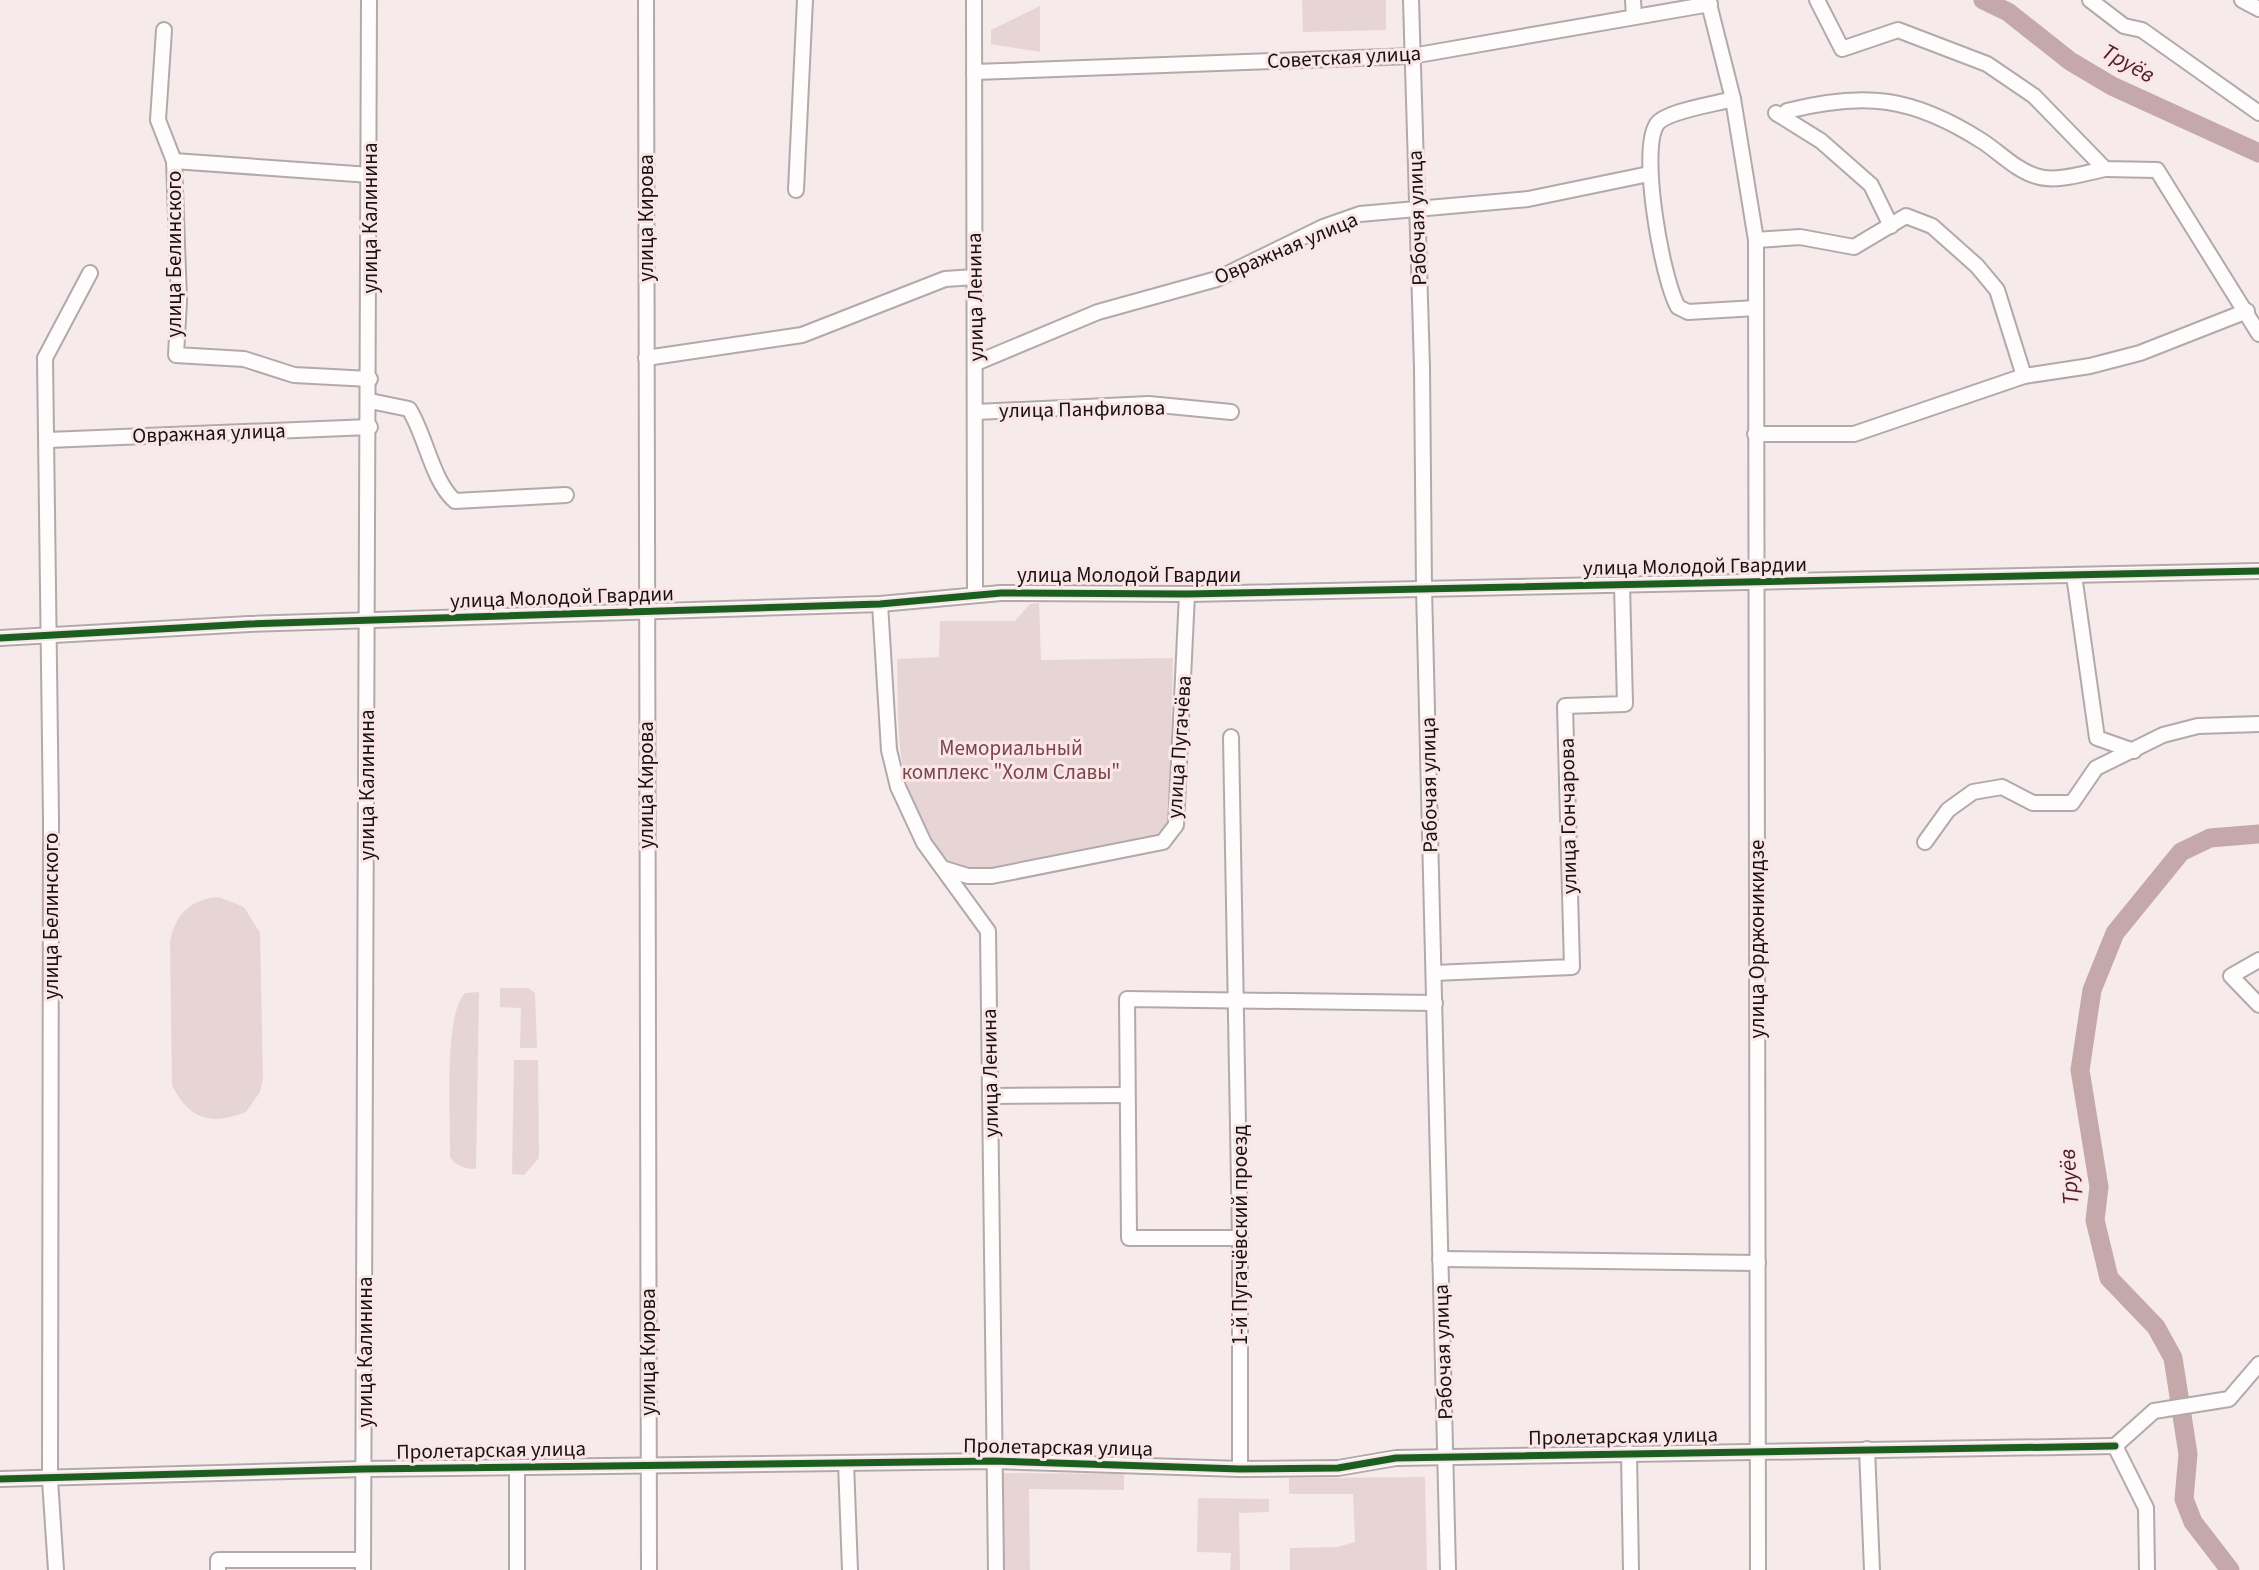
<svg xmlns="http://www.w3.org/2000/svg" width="2259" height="1570" font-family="'Source Sans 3',sans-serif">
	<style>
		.green { fill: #e7d5d6 }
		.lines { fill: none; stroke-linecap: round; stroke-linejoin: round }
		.river { stroke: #c4a8aa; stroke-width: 19 }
		.minor-casing { stroke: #b2a9aa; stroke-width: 18 }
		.minor { stroke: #fefcfc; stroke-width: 14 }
		.cycleway-casing { stroke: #fae6e7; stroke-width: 11 }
		.cycleway { stroke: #1b5e20; stroke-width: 7 }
		.labels { text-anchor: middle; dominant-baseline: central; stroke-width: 6; stroke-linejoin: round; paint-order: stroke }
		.street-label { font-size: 21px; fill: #181212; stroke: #fae6e7 }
		.park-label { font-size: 21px; fill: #7a464b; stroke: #fae6e7 }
		.water-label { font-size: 23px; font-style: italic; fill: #512127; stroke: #fae6e7 }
	</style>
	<rect width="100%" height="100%" fill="#f6eaeb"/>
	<g class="green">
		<path d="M1302 0H1386V30L1303 32Z"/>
		<path d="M1040 6V52L991 44V30Z"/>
		<path d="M1039 603 1041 660 1173 658 1169 822 1159 836C1118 844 1001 877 965 869 949 865 944 855 934 843 893 791 899 722 897 659L939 657 940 621H1015L1030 604Z"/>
		<path d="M219 897 244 907 260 933 263 1079 260 1092 246 1112C211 1126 188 1119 172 1085L170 942C175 914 191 899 219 897Z"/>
		<path d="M500 988H528L535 993 537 1048H520L521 1008 500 1007Z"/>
		<path d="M479 992 476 1169C465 1169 456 1166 450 1157 451 1121 443 1016 465 993Z"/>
		<path d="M514 1060H538L539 1158 524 1175 512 1174Z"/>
		<path d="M1002 1473 1124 1474V1490L1029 1489 1030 1570H1004Z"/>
		<path d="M1425 1477 1427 1570H1290V1548L1337 1547 1355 1542 1353 1494H1289V1478Z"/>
		<path d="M1198 1498 1269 1499V1512L1239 1513 1240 1570H1230L1231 1553 1197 1552Z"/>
	</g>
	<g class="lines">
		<g class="river">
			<path d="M1983 0 2008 12 2070 61 2112 86 2259 153"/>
			<path d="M2230 1570 2193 1522 2184 1499 2188 1454 2173 1358 2156 1327 2109 1278 2095 1220 2099 1187 2080 1070 2092 990 2115 933 2181 852 2210 838 2259 834"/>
		</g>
		<g class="minor-casing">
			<g id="minor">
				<path d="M646 0 649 1570"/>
				<path d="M974 0 975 594"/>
				<path d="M1411 0 1422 367 1424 588 1448 1570"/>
				<path d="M1633 0 1634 17"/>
				<path d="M1708 0 1733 99 1756 240 1758 1570"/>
				<path d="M1817 0 1842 49 1898 30 1987 64 2034 96 2105 169 2157 170 2259 334"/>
				<path d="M2090 0 2124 26 2142 30 2259 113"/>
				<path d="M2242 0 2259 9"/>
				<path d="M164 30 158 120 174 161 179 300 176 355 244 359 294 375 370 379"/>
				<path d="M974 72 1412 56 1710 4"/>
				<path d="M1733 99C1716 104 1666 111 1657 124 1639 150 1662 279 1678 307L1688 312 1756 308"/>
				<path d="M1787 111C1865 91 1913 97 1982 141 1999 152 2016 170 2036 176 2056 183 2084 173 2105 169"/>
				<path d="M1776 113 1821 141 1871 185 1891 226"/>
				<path d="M174 161 370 175"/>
				<path d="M796 190 805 0"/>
				<path d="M1756 240 1800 237 1854 247 1906 216 1932 226 1977 266 1997 290 2024 376"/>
				<path d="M646 358 802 335 945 279 975 277"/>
				<path d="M976 363 1098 312 1217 279 1323 227 1360 214 1528 199 1649 174"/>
				<path d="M370 401 409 409C426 436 432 481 455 501L566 495"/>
				<path d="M976 412 1149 404 1231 412"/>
				<path d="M1755 434H1854L2024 376 2090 366 2140 353 2247 311"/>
				<path d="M48 440 370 427"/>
				<path d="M2074 575 2097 738 2134 751"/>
				<path d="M880 604 889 750 898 787 924 843 988 931 996 1570"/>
				<path d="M0 638 249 624 880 604 1001 593 1187 594 2259 571"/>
				<path d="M1231 737 1240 1238V1469"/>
				<path d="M1925 842 1948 810 1973 792 2002 787 2033 803H2072L2096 768 2163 735 2198 726 2259 724"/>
				<path d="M945 869 968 876H992L1163 842 1176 825 1187 594"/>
				<path d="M2259 960 2231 976 2259 1005"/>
				<path d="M1434 973 1572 967 1565 706 1625 704 1622 585"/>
				<path d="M990 1096 1127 1095"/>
				<path d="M1240 1238H1129L1127 999 1435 1003"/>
				<path d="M1440 1259 1758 1263"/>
				<path d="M2115 1446 2154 1411 2229 1399 2259 1364"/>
				<path d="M2115 1446 2146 1508 2147 1570"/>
				<path d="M1867 1449 1872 1570"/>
				<path d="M1629 1453 1631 1570"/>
				<path d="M846 1463 850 1570"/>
				<path d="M0 1479 364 1469 994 1461 1240 1469 1338 1468 1396 1458 2115 1446"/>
				<path d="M56 1570 50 1480 51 819 45 358 90 273"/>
				<path d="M218 1570V1560H363"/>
				<path d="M363 1570 369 0"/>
				<path d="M517 1570V1467"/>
			</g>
		</g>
		<use href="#minor" class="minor"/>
		<g class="cycleway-casing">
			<g id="cycleway">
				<path d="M0 638 249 624 880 604 1001 593 1187 594 2259 571"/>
				<path d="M0 1479 364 1469 994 1461 1240 1469 1338 1468 1396 1458 2115 1446"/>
			</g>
		</g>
		<use href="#cycleway" class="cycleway"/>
	</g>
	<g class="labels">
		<g class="street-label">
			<text transform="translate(1344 57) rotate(-3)">Советская улица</text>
			<text transform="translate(370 218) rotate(-90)">улица Калинина</text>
			<text transform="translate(646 218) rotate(-90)">улица Кирова</text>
			<text transform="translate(1417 218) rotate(-92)">Рабочая улица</text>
			<text transform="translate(1286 248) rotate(-23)">Овражная улица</text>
			<text transform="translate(174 254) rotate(-90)">улица Белинского</text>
			<text transform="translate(975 297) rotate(-91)">улица Ленина</text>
			<text transform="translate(1082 409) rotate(-1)">улица Панфилова</text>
			<text transform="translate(209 433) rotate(-2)">Овражная улица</text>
			<text transform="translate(1695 566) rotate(-1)">улица Молодой Гвардии</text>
			<text x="1129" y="575">улица Молодой Гвардии</text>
			<text transform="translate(562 597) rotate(-2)">улица Молодой Гвардии</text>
			<text transform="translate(1179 747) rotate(-86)">улица Пугачёва</text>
			<text transform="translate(367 785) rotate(-90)">улица Калинина</text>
			<text transform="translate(646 785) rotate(-90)">улица Кирова</text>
			<text transform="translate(1429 785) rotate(-91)">Рабочая улица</text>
			<text transform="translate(1568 816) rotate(-91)">улица Гончарова</text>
			<text transform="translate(51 916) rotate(-90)">улица Белинского</text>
			<text transform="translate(1757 939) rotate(-90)">улица Орджоникидзе</text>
			<text transform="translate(990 1073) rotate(-91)">улица Ленина</text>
			<text transform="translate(1240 1235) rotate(-90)">1-й Пугачёвский проезд</text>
			<text transform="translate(365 1352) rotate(-90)">улица Калинина</text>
			<text transform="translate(648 1352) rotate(-90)">улица Кирова</text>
			<text transform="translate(1443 1352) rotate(-92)">Рабочая улица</text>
			<text transform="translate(1623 1436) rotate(-1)">Пролетарская улица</text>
			<text transform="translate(1058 1447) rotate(1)">Пролетарская улица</text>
			<text transform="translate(491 1450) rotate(-1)">Пролетарская улица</text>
		</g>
		<g class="park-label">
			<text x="1011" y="748">Мемориальный<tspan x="1011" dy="24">комплекс "Холм Славы"</tspan></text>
		</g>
		<g class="water-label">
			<text transform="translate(2128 63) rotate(29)">Труёв</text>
			<text transform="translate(2069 1177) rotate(-94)">Труёв</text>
		</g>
	</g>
</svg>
